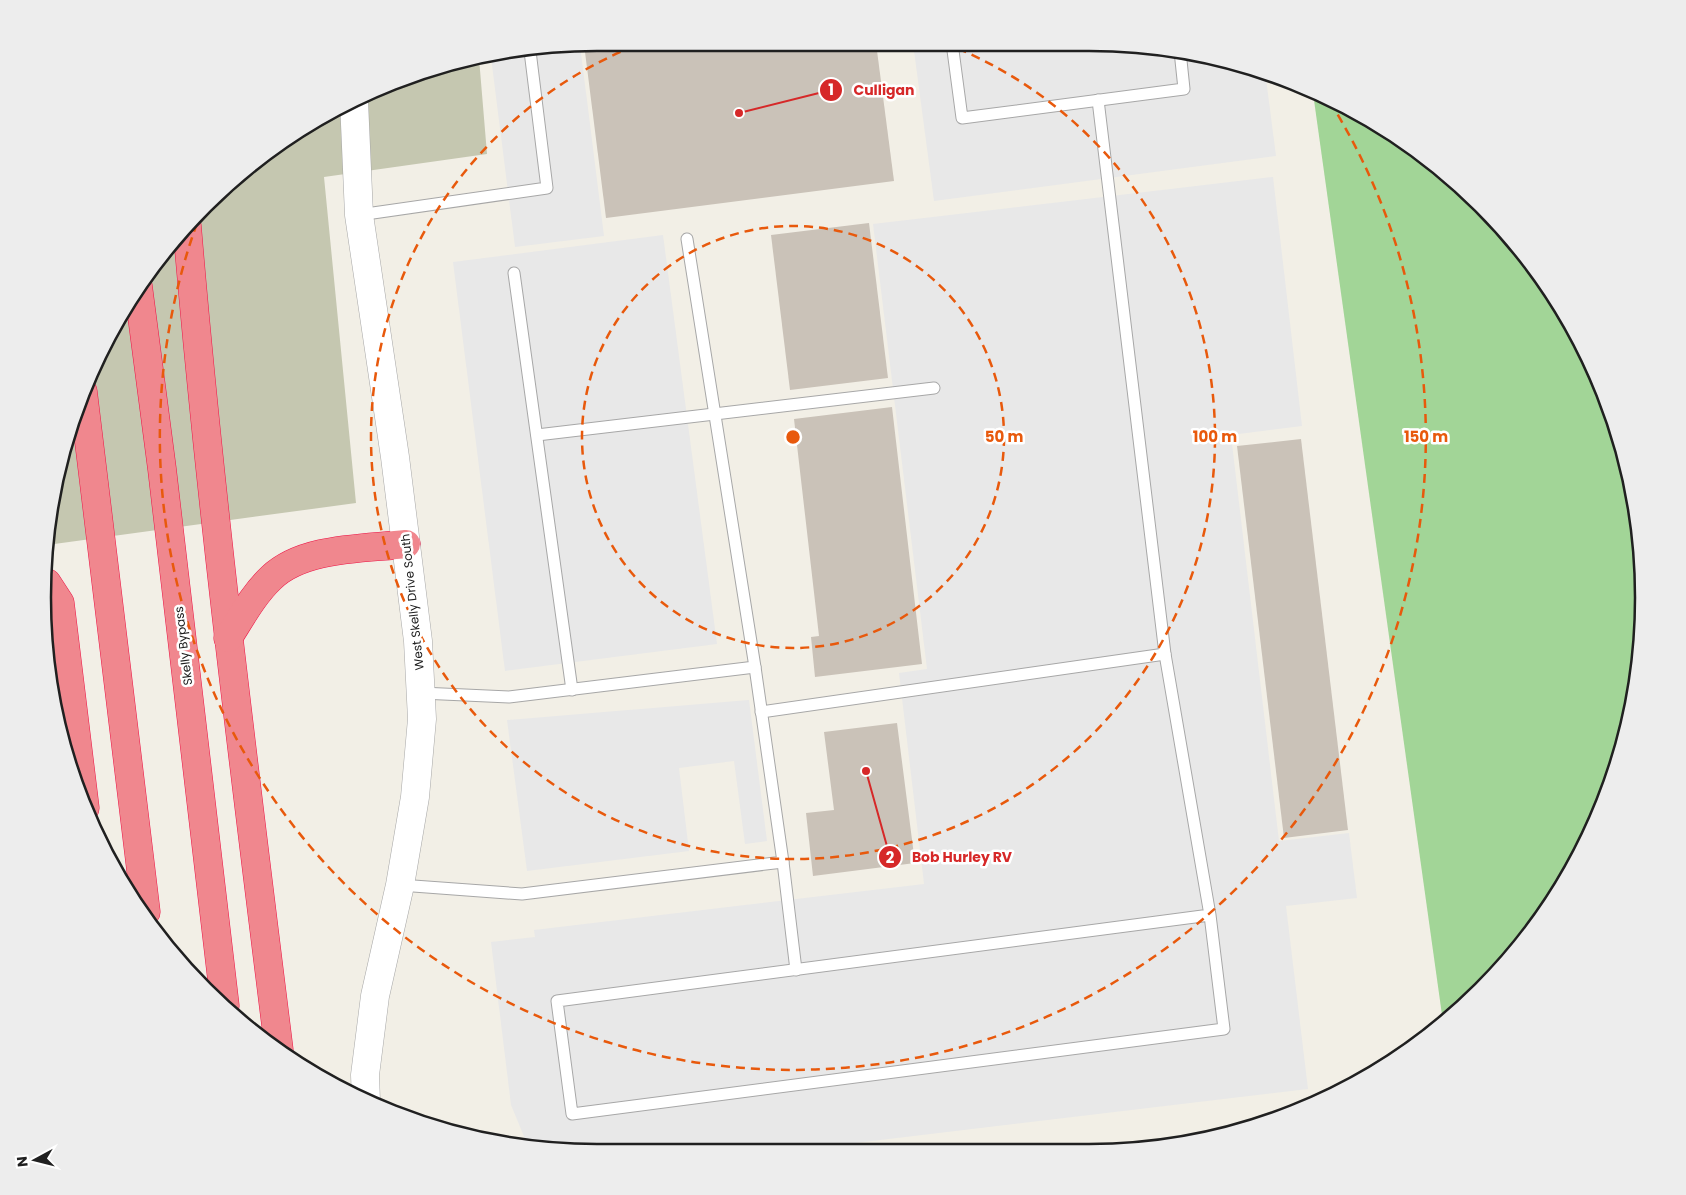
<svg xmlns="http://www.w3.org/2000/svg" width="1686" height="1195" font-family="Poppins,sans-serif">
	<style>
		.construction { fill: #c5c7b0 }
		.forest { fill: #a2d597 }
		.parking { fill: #e8e8e8 }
		.building { fill: #cac2b8 }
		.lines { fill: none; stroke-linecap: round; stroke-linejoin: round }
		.service-casing { stroke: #a7a7a7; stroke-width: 13 }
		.tertiary-casing { stroke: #a7a7a7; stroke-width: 29 }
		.motorway-casing { stroke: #ec1647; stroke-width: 29 }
		.service { stroke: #fff; stroke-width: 11 }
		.tertiary { stroke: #fff; stroke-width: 28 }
		.motorway { stroke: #f0878e; stroke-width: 28 }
		.ring { fill: none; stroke: #e8590c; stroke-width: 2.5; stroke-dasharray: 9 6 }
		.labels { text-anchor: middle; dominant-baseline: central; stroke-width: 5; stroke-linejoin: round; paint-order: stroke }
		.street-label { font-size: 12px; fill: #202020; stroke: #fff }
		.rim { fill: none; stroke: #202020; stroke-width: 2.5 }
		.centre { fill: #e8590c; stroke: #fff; stroke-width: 2.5 }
		.ring-label { font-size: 15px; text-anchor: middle; font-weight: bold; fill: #e8590c; stroke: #fff; stroke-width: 5; stroke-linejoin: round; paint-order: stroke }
		.leader { fill: none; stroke: #d62828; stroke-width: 2 }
		.callout-dot { fill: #d62828; stroke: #fff; stroke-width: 2 }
		.mark-label { font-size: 15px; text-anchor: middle; font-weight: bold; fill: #fff }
		.callout-label { font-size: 14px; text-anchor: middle; font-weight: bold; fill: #d62828; stroke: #fff; stroke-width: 5; stroke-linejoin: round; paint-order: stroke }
	</style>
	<rect width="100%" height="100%" fill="#f2efe6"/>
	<path class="construction" d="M479 58 487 154 324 177 356 503 47 545V525L85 385 136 289 180 232 289 136 385 85 454 61Z"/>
	<path class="forest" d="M1313 93 1366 117 1427 157 1506 231 1569 320 1614 419 1639 525 1642 634 1625 741 1586 843 1529 935 1455 1015 1443 1022Z"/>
	<g class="parking">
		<path d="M913 43H1089L1197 53 1265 71 1276 156 934 201Z"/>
		<path d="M580 45 604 236 515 247 491 57Z"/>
		<path d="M1273 177 1302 426 1231 435 1279 841 1349 833 1357 898 1286 906 1308 1089 797 1150 561 1151 528 1146 511 1105 491 942 535 937 534 930 924 884 899 673 927 669 873 224Z"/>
		<path d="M663 235 717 644 505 671 453 262Z"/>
		<path d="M749 700 767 841 745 844 734 761 679 768 689 851 527 871 507 720Z"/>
	</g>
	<g class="building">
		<path d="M598 42 876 43 894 181 606 218 584 44Z"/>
		<path d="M869 223 888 378 790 390 771 235Z"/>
		<path d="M892 407 922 664 815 677 811 637 819 636 794 419Z"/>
		<path d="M1301 439 1348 830 1284 838 1237 446Z"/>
		<path d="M897 723 915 863 813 876 806 813 834 810 824 732Z"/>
	</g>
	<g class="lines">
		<g class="service-casing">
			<g id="service">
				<path d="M952 43 962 118 1184 89 1180 51"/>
				<path d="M1098 100 1165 654 1210 915 1224 1029 572 1114 557 1001 1210 915"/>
				<path d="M359 215 547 188 530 51"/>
				<path d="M514 273 572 690"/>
				<path d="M537 435 934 388"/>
				<path d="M421 693 509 697 755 667"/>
				<path d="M761 712 1165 654"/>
				<path d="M783 862 796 970"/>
				<path d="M400 885 522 894 783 862 755 667 687 239"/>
			</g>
		</g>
		<g class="tertiary-casing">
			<path id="tertiary" d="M354 101 359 215 395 457 418 641 422 719 415 797 400 885 375 996 365 1075 366 1101"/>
		</g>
		<g class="motorway-casing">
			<g id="motorway">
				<path d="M187 226C210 501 245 776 279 1050"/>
				<path d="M138 286 162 469 225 1006"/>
				<path d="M83 392 146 912"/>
				<path d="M47 583 60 603 85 808"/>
				<path d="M228 638C241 618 253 595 271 578 303 547 363 549 406 544"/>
			</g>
		</g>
		<use href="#service" class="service"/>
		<use href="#tertiary" class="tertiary"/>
		<use href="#motorway" class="motorway"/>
	</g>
	<g class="ring">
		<circle cx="793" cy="437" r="211"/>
		<path d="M944 43A422 422 0 1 1 642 43"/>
		<path d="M1330 102A633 633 0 1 1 200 215"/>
	</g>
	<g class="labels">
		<g class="street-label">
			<text transform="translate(412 602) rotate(-96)">West Skelly Drive South</text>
			<text transform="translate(183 646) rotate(-97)">Skelly Bypass</text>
		</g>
	</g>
	<path d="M0 0H1686V1195H0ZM597 51H1089A546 546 0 0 1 1635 597V598A546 546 0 0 1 1089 1144H597A546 546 0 0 1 51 598V597A546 546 0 0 1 597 51Z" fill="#ededed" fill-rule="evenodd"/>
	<path class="rim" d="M597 51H1089A546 546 0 0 1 1635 597V598A546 546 0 0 1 1089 1144H597A546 546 0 0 1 51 598V597A546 546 0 0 1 597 51Z"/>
	<circle cx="793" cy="437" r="8" class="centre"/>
	<g class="ring-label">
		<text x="1004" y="442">50 m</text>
		<text x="1215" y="442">100 m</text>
		<text x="1426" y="442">150 m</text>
	</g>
	<path class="leader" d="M739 113L831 90M866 771L890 857"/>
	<g class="callout-dot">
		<circle cx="739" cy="113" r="5"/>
		<circle cx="866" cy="771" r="5"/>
		<circle cx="831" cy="90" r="12"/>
		<circle cx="890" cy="857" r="12"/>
	</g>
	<g class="mark-label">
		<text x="831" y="95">1</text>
		<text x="890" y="863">2</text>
	</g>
	<g class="callout-label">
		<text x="884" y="95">Culligan</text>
		<text x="962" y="862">Bob Hurley RV</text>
	</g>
	<g transform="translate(35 1160) rotate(263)" stroke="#ffffff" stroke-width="4" paint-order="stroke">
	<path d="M0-4L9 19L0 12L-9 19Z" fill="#202020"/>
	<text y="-8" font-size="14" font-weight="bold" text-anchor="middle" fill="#202020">N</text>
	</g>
</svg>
